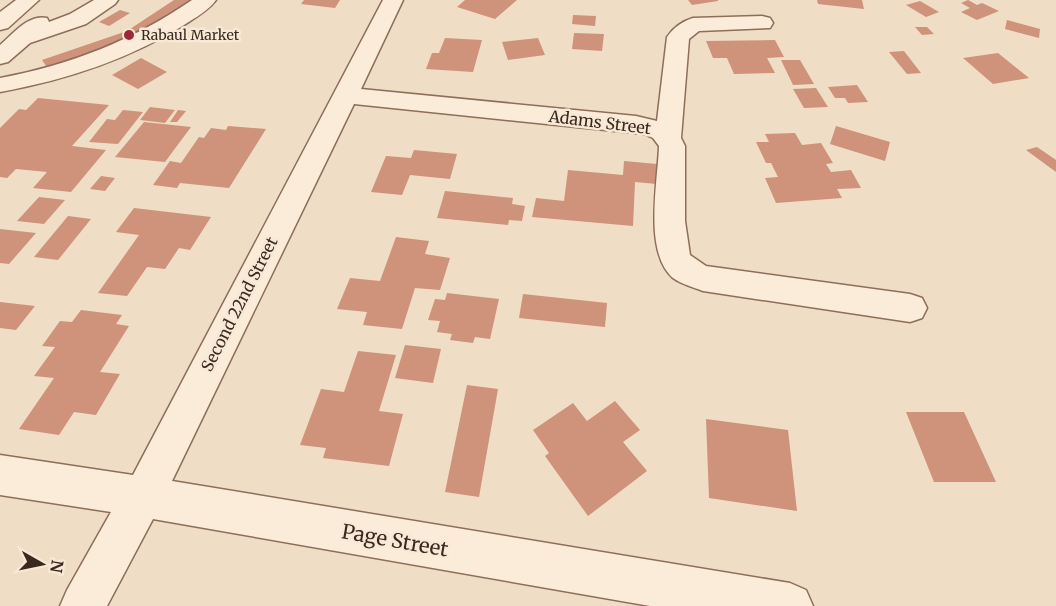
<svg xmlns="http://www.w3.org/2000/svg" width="1056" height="606" font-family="Merriweather,serif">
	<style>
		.building { fill: #cf927a }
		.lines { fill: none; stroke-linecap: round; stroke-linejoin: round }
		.minor-casing { stroke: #8c6e5a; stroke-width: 3 }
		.minor { fill: #faecd9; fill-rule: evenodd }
		.poi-dot { fill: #9d2838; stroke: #f7e9d5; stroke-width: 2 }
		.labels { text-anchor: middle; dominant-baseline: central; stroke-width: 5; stroke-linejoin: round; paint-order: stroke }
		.far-poi-label { font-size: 14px; fill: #3b291f; stroke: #f7e9d5; text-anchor: start }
		.street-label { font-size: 16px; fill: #3b291f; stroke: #f7e9d5 }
		.near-street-label { font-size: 20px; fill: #3b291f; stroke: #f7e9d5 }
	</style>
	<rect width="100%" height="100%" fill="#f0ddc5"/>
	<g class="building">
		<path d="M174 0H197L133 39 48 69 42 60 127 31Z"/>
		<path d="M304 0H340L335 8 301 4Z"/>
		<path d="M465 0H517L495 19 457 7Z"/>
		<path d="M688 0H718V1L692 5Z"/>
		<path d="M817 0H862L864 9 818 4Z"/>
		<path d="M968 0 977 5 982 3 999 11 977 20 961 12 970 8 961 3Z"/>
		<path d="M920 1 939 12 926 17 906 5Z"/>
		<path d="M120 10 130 13 109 26 99 22Z"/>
		<path d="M573 15 596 16 595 26 572 24Z"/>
		<path d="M1007 20 1040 29 1039 38 1005 29Z"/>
		<path d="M915 27H927L934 34 922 35Z"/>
		<path d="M574 33 604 34 602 51 572 49Z"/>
		<path d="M445 38 482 40 473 72 426 69 432 53H439Z"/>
		<path d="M538 38 545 55 508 60 502 42Z"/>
		<path d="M775 40 784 57 767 58 775 73 734 74 727 58H713L706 41Z"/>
		<path d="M904 51 921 73 907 74 889 52Z"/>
		<path d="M998 53 1029 78 993 84 963 58Z"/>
		<path d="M141 58 167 72 138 89 112 75Z"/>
		<path d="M781 60H800L814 84 793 85Z"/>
		<path d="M857 85 868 102 848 103 845 98H835L828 87Z"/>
		<path d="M816 88 828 107 804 108 793 89Z"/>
		<path d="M38 98 109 105 72 146 106 150 71 192 33 188 47 172 16 169 7 178 0 177V128L19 109 26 110Z"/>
		<path d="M150 107 175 110 165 123 140 120Z"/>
		<path d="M123 110 143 112 118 144 89 142 107 119 115 120Z"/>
		<path d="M178 110 186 111 177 122H170Z"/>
		<path d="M144 122 191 127 165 162 115 157Z"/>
		<path d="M228 126 266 129 229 188 180 183 177 188 153 185 170 161 181 163 199 137 204 138 211 128 226 130Z"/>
		<path d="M836 126 890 142 885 161 830 144Z"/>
		<path d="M795 133 802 145 821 143 833 163 826 164 831 172 851 170 861 188 837 189 842 198 776 203 765 178 778 177 771 163H766L756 142H769L765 134Z"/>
		<path d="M1037 147 1056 160V172L1026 150Z"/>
		<path d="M414 150 457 154 450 179 410 175 402 195 371 192 386 156 411 158Z"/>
		<path d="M624 161 657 164V184L635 182 633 226 532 217 536 198 564 201 568 170 623 175Z"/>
		<path d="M101 176 115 178 105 191 90 189Z"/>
		<path d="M445 191 513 198 512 204 525 206 522 221 509 220 508 225 437 218Z"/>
		<path d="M39 197 65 200 44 224 17 221Z"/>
		<path d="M134 208 211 217 190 250 179 248 165 269 147 267 127 296 98 293 139 235 116 232Z"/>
		<path d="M68 216 91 219 58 260 34 257Z"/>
		<path d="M0 229 36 233 9 264 0 263Z"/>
		<path d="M396 237 429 241 425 254 450 258 440 290 415 288 402 329 363 325 367 312 337 309 350 278 380 281Z"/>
		<path d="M447 293 499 299 490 339 475 337 473 343 450 340 452 334 437 332 440 321 428 320 435 299 445 300Z"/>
		<path d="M523 294 607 303 605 327 519 318Z"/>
		<path d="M0 302 35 306 16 330 0 328Z"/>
		<path d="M81 310 122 315 116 324 129 326 100 372 120 374 96 415 74 412 59 435 19 429 54 378 34 376 55 347 42 346 60 321 72 322Z"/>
		<path d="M405 345 441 349 433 383 395 378Z"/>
		<path d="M358 351 396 355 379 411 403 414 389 466 323 458 326 448 300 445 321 389 344 392Z"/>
		<path d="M467 385 498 389 479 497 445 492Z"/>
		<path d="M615 401 640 430 623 442 647 471 588 516 545 456 549 453 533 430 573 403 587 421Z"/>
		<path d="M906 412H964L996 482H934Z"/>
		<path d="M706 419 788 430 797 511 709 498Z"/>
	</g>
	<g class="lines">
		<g class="minor-casing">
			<g id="minor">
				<path d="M16 0H39L8 28 0 30V12Z"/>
				<path d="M94 0H118L115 4 86 24 30 43 8 62 0 64V45C13 34 28 14 47 18L49 22 70 14Z"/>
				<path d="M192 0H216C209 10 195 18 184 25 127 60 66 80 0 92V78C70 65 134 40 192 0Z"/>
				<path d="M383 0H403L361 89 636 116 657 121 667 37C673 28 683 21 693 18L762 16 770 18 773 23 770 28 699 31 689 39 681 138 685 146V221L690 255 706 266 910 294 922 298 927 308 922 318 910 322 703 291C693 287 681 284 673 278 643 252 658 181 659 146L653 138 644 134 354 104 172 481 790 583 806 590 813 606H650L153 519 107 606H60L67 590 111 512 0 495V455L133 475Z"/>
			</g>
		</g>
		<use href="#minor" class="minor"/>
	</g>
	<circle class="poi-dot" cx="129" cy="35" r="6"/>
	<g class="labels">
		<g class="far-poi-label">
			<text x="141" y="35">Rabaul Market</text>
		</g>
		<g class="street-label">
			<text transform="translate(600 122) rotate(7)">Adams Street</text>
			<text transform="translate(239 304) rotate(-63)">Second 22nd Street</text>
		</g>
		<g class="near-street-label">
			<text transform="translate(395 540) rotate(10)">Page Street</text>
		</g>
	</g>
	<g transform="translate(42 564) rotate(99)" stroke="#f7e9d5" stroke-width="4.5" paint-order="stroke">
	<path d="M0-4.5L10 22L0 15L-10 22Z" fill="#3b291f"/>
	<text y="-9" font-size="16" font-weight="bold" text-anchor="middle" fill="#3b291f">N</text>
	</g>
</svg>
